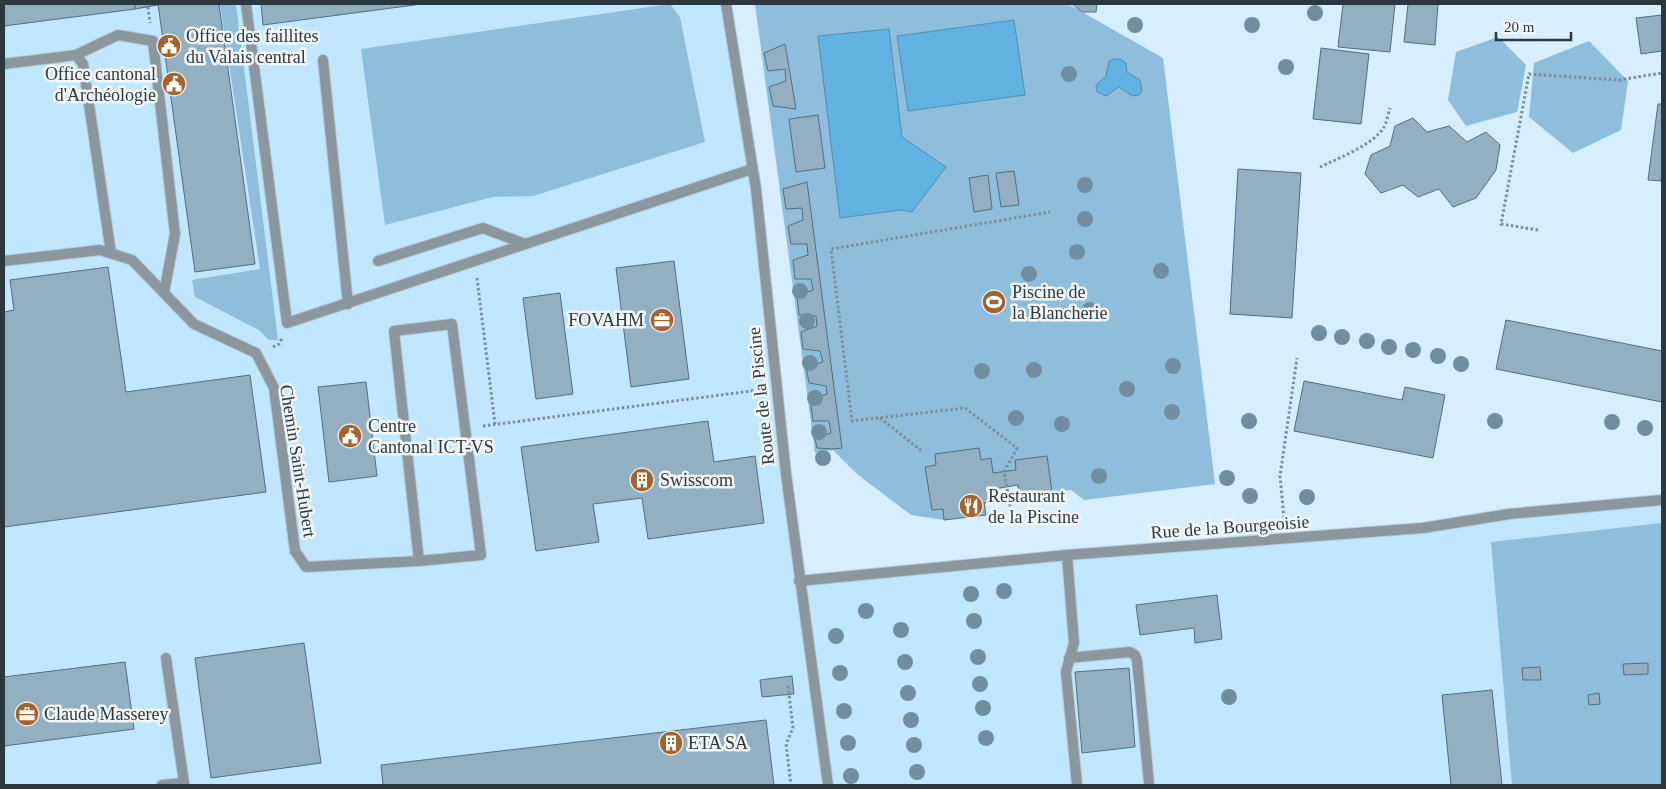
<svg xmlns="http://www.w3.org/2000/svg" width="1666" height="789" font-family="'Times New Roman',serif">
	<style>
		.built { fill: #c1e7ff }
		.green { fill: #8ebedc }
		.water { fill: #61b1e1; stroke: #518db1 }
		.building { fill: #93b0c2; stroke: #526d7e }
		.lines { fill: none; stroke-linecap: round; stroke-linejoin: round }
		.service-casing { stroke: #b4cad8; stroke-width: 12 }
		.minor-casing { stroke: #b4cad8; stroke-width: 12 }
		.path { stroke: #7c8d99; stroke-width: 3; stroke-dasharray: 2.5 2.5; stroke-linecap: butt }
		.service { stroke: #8b979f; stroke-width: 10 }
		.minor { stroke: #8b979f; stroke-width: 10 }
		.tree { fill: #708ea0 }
		.labels { text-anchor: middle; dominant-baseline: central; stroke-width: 5; stroke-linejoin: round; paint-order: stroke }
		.poi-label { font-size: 18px; fill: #2c3840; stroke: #f2f8fc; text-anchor: start }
		.street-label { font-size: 18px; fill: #2c3840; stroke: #f2f8fc }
	</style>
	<rect width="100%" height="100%" fill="#d6eefe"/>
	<path class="built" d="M4 4H726L752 169 799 581 1274 540 1662 500V785H4Z"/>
	<g class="green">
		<path d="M220 4H236L278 340H269L259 330 195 297 192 280 260 269Z"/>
		<path d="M670 4 680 17 705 142 533 196 493 197 385 225 361 49Z"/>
		<path d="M755 4H1068L1163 58 1215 484 1084 500 1071 490 1019 495 1017 485 995 489 996 501 985 503 986 515 944 520 911 515 857 474 833 450 815 453Z"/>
		<path d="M1498 37 1526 65 1517 112 1466 126 1448 100 1456 52Z"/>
		<path d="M1589 41 1628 81 1621 130 1573 153 1529 117 1534 63Z"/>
		<path d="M1662 523V785H1512L1491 542Z"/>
	</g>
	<g class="water">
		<path d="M1014 20 1025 95 908 111 897 36Z"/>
		<path d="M889 29 902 137 946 167 912 212 901 210 840 218 818 36Z"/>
		<path d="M1114 59H1120L1126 63 1127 72 1140 80 1142 91 1139 95 1132 96 1119 87 1106 96 1097 92 1096 85 1106 76 1109 61Z"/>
	</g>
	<g class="building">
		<path d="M4 4H135V9L4 26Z"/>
		<path d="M135 4H158V5L135 9Z"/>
		<path d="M158 4H219L255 264 195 272Z"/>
		<path d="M261 4H422L263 25Z"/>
		<path d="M1072 4H1097L1096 12H1082Z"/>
		<path d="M1343 4H1395L1390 52 1338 47Z"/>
		<path d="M1408 4H1438L1435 45 1404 42Z"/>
		<path d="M1662 15V51L1641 54 1636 18Z"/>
		<path d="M785 44 796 109 773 106 769 87 786 81 785 69 768 71 764 53Z"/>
		<path d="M1321 48 1369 54 1361 124 1313 119Z"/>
		<path d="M1658 104H1662V181L1648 180Z"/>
		<path d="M818 115 825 168 796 172 789 119Z"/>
		<path d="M1413 118 1427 132 1449 126 1467 142 1486 132 1500 145 1496 170 1476 198 1453 207 1439 189 1418 197 1403 185 1381 193 1365 174 1371 155 1390 146 1395 126Z"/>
		<path d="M1238 169 1301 173 1292 318 1230 314Z"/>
		<path d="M1014 171 1019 205 1001 207 996 173Z"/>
		<path d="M988 175 992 209 974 212 969 178Z"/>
		<path d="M807 182 842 448 833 449 817 448 815 438 831 433 829 421H813L810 400 827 394 826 386 809 383 806 367 823 362 820 351 803 349 801 332 817 326 816 316 799 315 797 296 813 290 811 279H795L793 260 808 255 807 244H791L788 226 803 220 802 208 786 209 783 189Z"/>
		<path d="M674 261 689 379 631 387 616 268Z"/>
		<path d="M108 267 126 392 250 375 266 492 4 527V312L14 310 10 280Z"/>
		<path d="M560 293 573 394 536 399 523 298Z"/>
		<path d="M1506 320 1662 351V402L1496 369Z"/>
		<path d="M1304 381 1402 400 1405 387 1445 395 1433 458 1294 431Z"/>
		<path d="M366 382 377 476 329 482 318 387Z"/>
		<path d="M708 421 714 462 755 456 764 523 648 539 642 498 593 504 599 542 536 551 521 447Z"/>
		<path d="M979 448 981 460 991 458 993 473 1016 470 1015 460 1047 456 1052 492 1019 495 1018 485 994 489 996 501 984 503 986 515 944 520 943 509 932 510 925 467 936 465 935 454Z"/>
		<path d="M1217 595 1222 639 1195 643 1194 628 1140 635 1136 605Z"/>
		<path d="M304 643 321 763 211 778 195 658Z"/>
		<path d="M125 662 134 729 4 746V677Z"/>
		<path d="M1648 663V674L1624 675 1623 664Z"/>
		<path d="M1540 667 1541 680H1523L1522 668Z"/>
		<path d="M1129 668 1135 747 1082 753 1075 672Z"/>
		<path d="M792 676 794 694 762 697 760 680Z"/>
		<path d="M1492 690 1502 785H1451L1442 695Z"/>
		<path d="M1599 693 1600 704 1589 705 1588 695Z"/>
		<path d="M766 720 774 785H383L381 765Z"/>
	</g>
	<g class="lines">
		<g class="service-casing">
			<g id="service">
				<path d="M246 4 287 323 752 169"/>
				<path d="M76 55 118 35 153 41 175 234 164 293"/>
				<path d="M323 60 348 304"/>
				<path d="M4 64 76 55 83 64 111 253"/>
				<path d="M378 261 483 228 525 244"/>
				<path d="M295 551 306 567 419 561 481 555 452 324 394 331 419 561"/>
				<path d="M1067 555 1074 643 1066 672 1077 785"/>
				<path d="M1069 658 1130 652 1135 655 1137 660 1149 783"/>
				<path d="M162 785 184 783 166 658"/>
			</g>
		</g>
		<g class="minor-casing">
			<g id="minor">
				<path d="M726 4 756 189 786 474 828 785"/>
				<path d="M4 261 100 250 132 260 194 324 256 353 274 388 295 551"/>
				<path d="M799 581 1067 555 1423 528 1509 514 1662 500"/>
			</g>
		</g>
		<g class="path">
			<path d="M148 7 150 23"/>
			<path d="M1320 167C1337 159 1375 144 1384 127 1387 122 1388 114 1390 108"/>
			<path d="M1538 230 1501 224 1529 74 1619 80 1662 73"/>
			<path d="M477 278 495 424"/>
			<path d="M273 347 279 344 282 338"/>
			<path d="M880 418 923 452"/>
			<path d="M483 426 759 390"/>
			<path d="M1012 516 1004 472 1017 448 965 408 852 421 831 249 1050 212"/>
			<path d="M1284 518 1280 476 1297 358"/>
			<path d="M788 686 793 728 786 744 791 785"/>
		</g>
		<use href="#service" class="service"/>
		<use href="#minor" class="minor"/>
	</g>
	<g class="tree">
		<circle cx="1315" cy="13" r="8"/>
		<circle cx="1135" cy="25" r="8"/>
		<circle cx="1252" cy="25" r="8"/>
		<circle cx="1286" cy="67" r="8"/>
		<circle cx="1069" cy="74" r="8"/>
		<circle cx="1085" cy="185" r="8"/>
		<circle cx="1085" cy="219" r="8"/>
		<circle cx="1077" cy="252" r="8"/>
		<circle cx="1161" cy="271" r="8"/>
		<circle cx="1029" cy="274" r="8"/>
		<circle cx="800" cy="291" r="8"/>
		<circle cx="1090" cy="310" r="8"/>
		<circle cx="807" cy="321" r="8"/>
		<circle cx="1319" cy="333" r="8"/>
		<circle cx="1342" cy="337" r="8"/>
		<circle cx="1367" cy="341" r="8"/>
		<circle cx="1389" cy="347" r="8"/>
		<circle cx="1413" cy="350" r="8"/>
		<circle cx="1438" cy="356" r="8"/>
		<circle cx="810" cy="363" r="8"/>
		<circle cx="1461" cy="364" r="8"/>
		<circle cx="1173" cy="366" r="8"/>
		<circle cx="1034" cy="370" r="8"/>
		<circle cx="982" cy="371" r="8"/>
		<circle cx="1127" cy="389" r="8"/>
		<circle cx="815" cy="398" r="8"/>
		<circle cx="1172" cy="412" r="8"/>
		<circle cx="1016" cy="418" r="8"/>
		<circle cx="1249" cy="421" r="8"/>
		<circle cx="1495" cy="421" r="8"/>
		<circle cx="1612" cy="422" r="8"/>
		<circle cx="1062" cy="424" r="8"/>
		<circle cx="1645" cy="428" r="8"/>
		<circle cx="819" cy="432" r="8"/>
		<circle cx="823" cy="458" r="8"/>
		<circle cx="1099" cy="476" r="8"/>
		<circle cx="1227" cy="478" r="8"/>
		<circle cx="1250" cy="496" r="8"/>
		<circle cx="1307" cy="497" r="8"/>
		<circle cx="1004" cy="591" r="8"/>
		<circle cx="971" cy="594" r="8"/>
		<circle cx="866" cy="611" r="8"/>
		<circle cx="974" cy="621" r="8"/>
		<circle cx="901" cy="630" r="8"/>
		<circle cx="836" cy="636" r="8"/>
		<circle cx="978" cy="657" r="8"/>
		<circle cx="905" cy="662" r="8"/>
		<circle cx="840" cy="673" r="8"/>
		<circle cx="980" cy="684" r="8"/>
		<circle cx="908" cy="693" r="8"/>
		<circle cx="1229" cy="697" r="8"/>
		<circle cx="983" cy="708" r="8"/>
		<circle cx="844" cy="711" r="8"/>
		<circle cx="911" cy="720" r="8"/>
		<circle cx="986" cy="738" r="8"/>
		<circle cx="848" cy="743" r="8"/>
		<circle cx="914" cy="745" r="8"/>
		<circle cx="917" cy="772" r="8"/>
		<circle cx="851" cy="776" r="8"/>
	</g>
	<defs>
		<g id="civic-disc" transform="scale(1.25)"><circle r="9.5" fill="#a4632e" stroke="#f2f8fc"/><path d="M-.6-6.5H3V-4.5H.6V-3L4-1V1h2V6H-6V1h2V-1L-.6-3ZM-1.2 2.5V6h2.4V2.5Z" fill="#fff"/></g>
		<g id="stadium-disc" transform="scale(1.25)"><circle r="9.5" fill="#a4632e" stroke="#f2f8fc"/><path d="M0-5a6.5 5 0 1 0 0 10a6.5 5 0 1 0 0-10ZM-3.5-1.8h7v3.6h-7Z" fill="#fff"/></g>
		<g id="office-disc" transform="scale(1.25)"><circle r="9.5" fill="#a4632e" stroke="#f2f8fc"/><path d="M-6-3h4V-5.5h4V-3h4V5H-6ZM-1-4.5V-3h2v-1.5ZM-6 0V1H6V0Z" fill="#fff"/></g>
		<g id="building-disc" transform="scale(1.25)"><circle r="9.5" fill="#a4632e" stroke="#f2f8fc"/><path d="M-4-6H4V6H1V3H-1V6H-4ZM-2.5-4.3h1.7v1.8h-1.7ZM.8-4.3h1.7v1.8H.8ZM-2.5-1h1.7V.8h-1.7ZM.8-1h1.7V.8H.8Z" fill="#fff"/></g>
		<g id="restaurant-disc" transform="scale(1.25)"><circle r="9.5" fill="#a4632e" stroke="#f2f8fc"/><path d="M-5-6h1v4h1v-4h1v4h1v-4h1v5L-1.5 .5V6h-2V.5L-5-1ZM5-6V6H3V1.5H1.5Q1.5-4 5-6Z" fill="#fff"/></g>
	</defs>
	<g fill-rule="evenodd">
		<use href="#civic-disc" x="169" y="46"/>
		<use href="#civic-disc" x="174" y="84"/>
		<use href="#stadium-disc" x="994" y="302"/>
		<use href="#office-disc" x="662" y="320"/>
		<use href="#civic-disc" x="350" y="436"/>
		<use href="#building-disc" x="642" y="480"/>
		<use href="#restaurant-disc" x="971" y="506"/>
		<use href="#office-disc" x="27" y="714"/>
		<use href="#building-disc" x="671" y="743"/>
	</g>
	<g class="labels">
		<g class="poi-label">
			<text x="186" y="36">Office des faillites<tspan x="186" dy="21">du Valais central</tspan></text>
			<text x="156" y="74" text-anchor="end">Office cantonal<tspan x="156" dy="21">d'Archéologie</tspan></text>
			<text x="1012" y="292">Piscine de<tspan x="1012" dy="21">la Blancherie</tspan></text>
			<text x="644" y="320" text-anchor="end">FOVAHM</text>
			<text x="368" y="426">Centre<tspan x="368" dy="21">Cantonal ICT-VS</tspan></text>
			<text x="660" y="480">Swisscom</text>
			<text x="988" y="496">Restaurant<tspan x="988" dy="21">de la Piscine</tspan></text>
			<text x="44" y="714">Claude Masserey</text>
			<text x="688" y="743">ETA SA</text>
		</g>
		<g class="street-label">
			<text transform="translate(761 396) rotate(-96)">Route de la Piscine</text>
			<text transform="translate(298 461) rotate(81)">Chemin Saint-Hubert</text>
			<text transform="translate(1230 527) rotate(-4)">Rue de la Bourgeoisie</text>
		</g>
	</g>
	<rect width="1666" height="789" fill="none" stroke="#2c3840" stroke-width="10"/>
	<path d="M1496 32v8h75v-8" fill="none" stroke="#2c3840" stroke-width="2.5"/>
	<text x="1504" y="32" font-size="15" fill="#2c3840" stroke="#f2f8fc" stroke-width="4" paint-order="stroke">20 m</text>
</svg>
